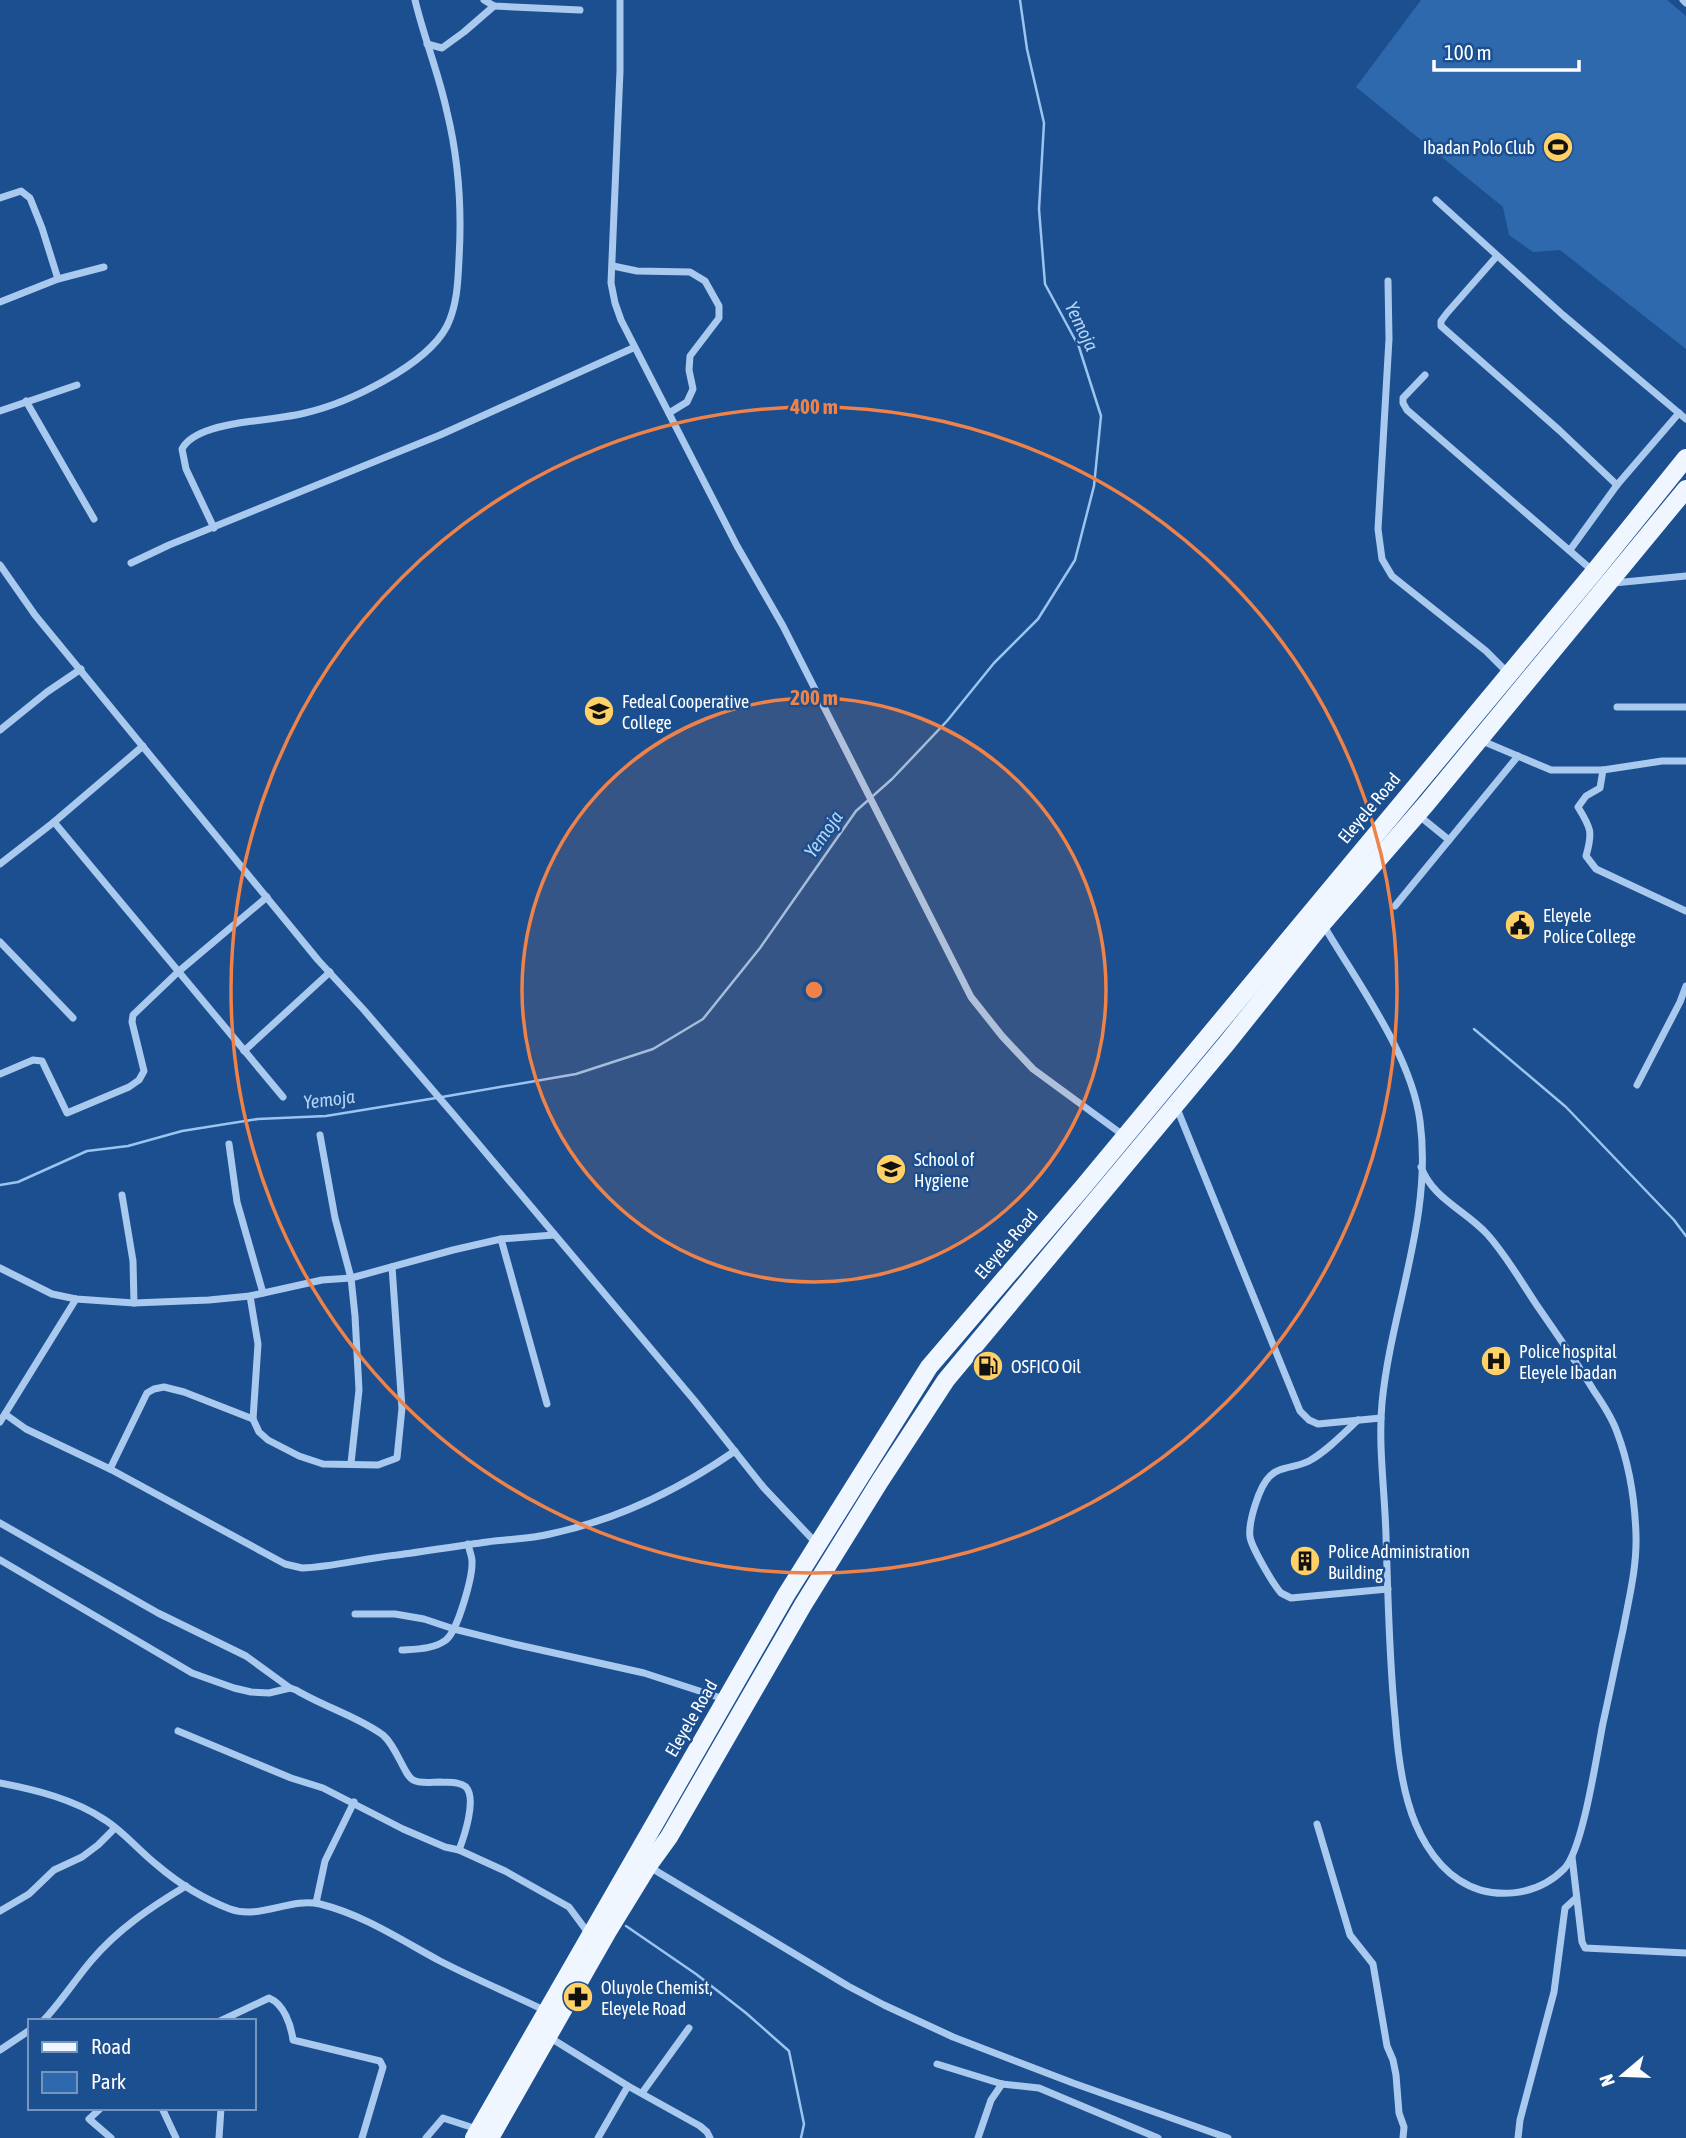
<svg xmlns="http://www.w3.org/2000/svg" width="1686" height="2138" font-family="'Asap Condensed',sans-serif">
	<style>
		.green { fill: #2e69ad }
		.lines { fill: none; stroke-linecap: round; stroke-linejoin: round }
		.stream { stroke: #9cc4f0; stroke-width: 2.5 }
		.street { stroke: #a9c9ee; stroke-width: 7 }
		.primary { stroke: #f0f6ff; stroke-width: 18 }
		.ring { fill: none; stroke: #ee8249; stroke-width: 3.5 }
		.labels { text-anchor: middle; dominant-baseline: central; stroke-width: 5; stroke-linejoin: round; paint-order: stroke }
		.poi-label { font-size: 18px; fill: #fff; stroke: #1b4f8f; text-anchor: start }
		.street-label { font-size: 18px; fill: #fff; stroke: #1b4f8f }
		.water-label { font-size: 19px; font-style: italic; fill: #b5d3f5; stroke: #1b4f8f }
		.centre { fill: #ee8249; stroke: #1b4f8f; stroke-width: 3.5 }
		.ring-label { font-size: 21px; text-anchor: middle; font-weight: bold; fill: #ee8249; stroke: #1b4f8f; stroke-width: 5; stroke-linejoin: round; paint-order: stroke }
	</style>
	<rect width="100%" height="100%" fill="#1b4f8f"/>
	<path class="green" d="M1421 0H1667L1686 16V349L1560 250 1533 252 1509 235 1503 207 1356 87Z"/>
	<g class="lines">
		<g class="stream">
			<path d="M1474 1029 1566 1107 1674 1220 1686 1236"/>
			<path d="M442 1097 576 1074 653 1049 703 1019 760 948 856 811 892 779 947 721 994 663 1038 619 1075 560 1094 486 1101 416 1079 347 1045 284 1039 209 1044 123 1027 49 1020 0"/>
			<path d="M0 1185 18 1182 87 1151 128 1146 182 1131 258 1119 326 1116 436 1098"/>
			<path d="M626 1926 696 1974 746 2013 789 2051 804 2124 801 2138"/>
		</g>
		<g class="street">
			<path d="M484 0 494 6 580 10"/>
			<path d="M620 0V71L611 283 615 303 621 320 737 546 783 626 971 997 1002 1036 1033 1069 1123 1135"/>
			<path d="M1683 0 1686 3"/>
			<path d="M427 44 442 48 464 32 494 6"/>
			<path d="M0 198 21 191 30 198 42 228 58 279"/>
			<path d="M1436 200 1563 315 1686 419"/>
			<path d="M1497 256 1447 313 1441 321V326L1559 430 1617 485"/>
			<path d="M613 266 637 271 690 272 705 281 719 306V318L690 356 689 370 693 389 687 402 669 413"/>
			<path d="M1388 281 1389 339 1378 529 1382 559 1392 576 1486 651 1508 673"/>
			<path d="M0 302 58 279 104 267"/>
			<path d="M1425 375 1403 398V403L1407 410 1593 571"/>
			<path d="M26 401 94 519"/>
			<path d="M0 411 77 385"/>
			<path d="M214 528 186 469 182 449C192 429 232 424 253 421 270 419 288 417 305 413 348 403 426 366 447 326 457 306 458 282 459 259 462 209 459 161 447 112 439 74 424 38 415 0"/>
			<path d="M1570 550 1617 485 1679 413"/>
			<path d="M131 563 169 545 440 435 633 348"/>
			<path d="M0 565 35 615 318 960 364 1010 454 1115 694 1400 764 1488 817 1544"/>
			<path d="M1614 583 1686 576"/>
			<path d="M1617 707H1686"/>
			<path d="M0 730 47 692 81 669"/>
			<path d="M1480 740 1551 770H1603L1662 761H1686"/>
			<path d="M1603 770 1600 788 1586 796 1578 807C1591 828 1593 832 1586 856L1596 869 1686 911"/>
			<path d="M1417 814 1449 840"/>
			<path d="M54 822 283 1097"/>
			<path d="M0 864 54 822 143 746"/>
			<path d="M1395 906 1518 756"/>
			<path d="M1324 926C1358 984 1411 1054 1420 1121 1433 1217 1391 1309 1382 1403 1378 1446 1385 1493 1386 1536 1388 1597 1389 1657 1395 1717 1397 1745 1400 1775 1408 1802 1416 1831 1433 1863 1459 1880 1491 1901 1536 1897 1564 1869 1583 1850 1597 1753 1603 1723 1610 1692 1616 1661 1623 1630 1629 1598 1637 1567 1636 1535 1635 1502 1629 1464 1617 1432 1612 1418 1603 1404 1594 1391 1576 1361 1556 1333 1536 1304 1520 1280 1506 1255 1487 1234 1465 1210 1433 1199 1421 1167"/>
			<path d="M0 942 73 1018"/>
			<path d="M244 1051 330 972"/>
			<path d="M0 1074 33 1060 42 1061 67 1113 129 1087 139 1080 144 1071 132 1022 133 1015 178 972 267 897"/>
			<path d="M1637 1085 1680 1002 1686 986"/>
			<path d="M1176 1106 1300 1411 1309 1420 1318 1424 1381 1418"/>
			<path d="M320 1135 335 1218 351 1278 355 1316 359 1390 351 1463"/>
			<path d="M229 1144 237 1202 263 1293"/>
			<path d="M122 1195 133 1261 134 1303"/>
			<path d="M501 1239 547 1404"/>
			<path d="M0 1268 52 1294 76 1299 134 1303 209 1300 250 1296 322 1280 351 1278 453 1250 501 1239 554 1235"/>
			<path d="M250 1296 258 1344 253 1419"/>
			<path d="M5 1414 26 1429 110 1469 285 1564 302 1568C333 1567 365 1558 397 1555 427 1551 457 1546 487 1542 508 1539 530 1539 550 1534 616 1520 680 1489 735 1451"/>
			<path d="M1358 1420C1343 1434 1327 1451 1309 1461 1296 1468 1280 1466 1270 1476 1259 1486 1248 1523 1250 1537 1252 1548 1273 1584 1281 1593 1283 1594 1289 1597 1291 1598L1388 1589"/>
			<path d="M0 1422 76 1299"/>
			<path d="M110 1469 147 1393 154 1389 164 1387 184 1392 253 1419 259 1432 268 1440 299 1456 323 1464 378 1465 397 1458 402 1408 392 1267"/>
			<path d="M0 1523 158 1613 246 1656 290 1688"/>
			<path d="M0 1560 192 1673 234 1688 251 1692 269 1693 290 1688 296 1690C324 1707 357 1716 383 1735 397 1747 404 1775 413 1780 420 1784 432 1782 440 1782 448 1783 459 1781 466 1787 477 1799 464 1837 459 1850"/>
			<path d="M355 1614H395L424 1619 454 1629 514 1644 644 1673 724 1699"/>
			<path d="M402 1650C417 1649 434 1649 446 1640 458 1630 473 1576 472 1561 472 1556 469 1550 468 1544"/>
			<path d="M178 1731 291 1778 323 1788 403 1829 445 1847 459 1850 505 1871 569 1907 589 1934"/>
			<path d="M0 1783C36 1790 74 1799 105 1820 124 1832 139 1851 157 1865 178 1883 204 1899 230 1909 259 1920 291 1897 320 1904 364 1915 401 1940 440 1961 475 1979 511 1994 546 2011"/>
			<path d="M1317 1824 1350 1935 1373 1964 1387 2046 1393 2060 1396 2075 1399 2113 1404 2127 1403 2138"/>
			<path d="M1572 1857 1582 1942 1585 1948 1686 1953"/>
			<path d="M648 1866 848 1986 884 2005 953 2037 1073 2083 1228 2138"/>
			<path d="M316 1903 325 1861 354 1802"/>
			<path d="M0 1911 29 1894 54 1870 82 1857 98 1845 115 1828"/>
			<path d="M43 2021C61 2002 75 1980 91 1961 118 1929 151 1907 186 1886"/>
			<path d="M220 2021 269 1998C284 2004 291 2025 293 2040L380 2061 383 2067 362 2138"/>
			<path d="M549 2037 628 2086 700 2126 707 2132 710 2138"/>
			<path d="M0 2050 30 2030"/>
			<path d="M937 2064 1002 2084 1039 2088 1158 2138"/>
			<path d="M642 2093 689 2028"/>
			<path d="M101 2108 89 2119 111 2138"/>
			<path d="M162 2108 176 2138"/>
			<path d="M219 2138 221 2108"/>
			<path d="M426 2138 443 2118 477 2129"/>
			<path d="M598 2138 628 2086"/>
			<path d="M978 2138 991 2100 1002 2084"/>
			<path d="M1518 2138 1520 2120 1554 1992 1565 1908 1576 1898"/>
		</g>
		<g class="primary">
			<path d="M474 2138 786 1595 929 1367 1083 1187 1594 572 1686 458"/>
			<path d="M490 2138 608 1931 648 1866 669 1837 803 1605 880 1481 946 1380 1227 1043 1322 924 1427 803 1686 489"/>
		</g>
	</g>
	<circle cx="814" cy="990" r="292" fill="#ee8249" fill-opacity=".12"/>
	<g class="ring">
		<circle cx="814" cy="990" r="292"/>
		<circle cx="814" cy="990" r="583"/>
	</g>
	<defs>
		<g id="stadium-disc" transform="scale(1.575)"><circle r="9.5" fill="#ffd166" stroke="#1b4f8f"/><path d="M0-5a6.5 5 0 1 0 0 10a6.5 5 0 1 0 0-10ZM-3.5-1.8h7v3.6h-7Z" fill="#111"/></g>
		<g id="university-disc" transform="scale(1.575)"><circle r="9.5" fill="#ffd166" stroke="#1b4f8f"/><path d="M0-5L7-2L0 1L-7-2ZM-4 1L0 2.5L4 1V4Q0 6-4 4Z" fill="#111"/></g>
		<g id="civic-disc" transform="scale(1.575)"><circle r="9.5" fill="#ffd166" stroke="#1b4f8f"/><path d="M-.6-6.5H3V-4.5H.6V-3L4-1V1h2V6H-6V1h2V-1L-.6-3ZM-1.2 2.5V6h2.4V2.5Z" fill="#111"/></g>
		<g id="hospital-disc" transform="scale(1.575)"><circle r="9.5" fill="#ffd166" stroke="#1b4f8f"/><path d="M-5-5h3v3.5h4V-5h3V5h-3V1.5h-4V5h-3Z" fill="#111"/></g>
		<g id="fuel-disc" transform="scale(1.575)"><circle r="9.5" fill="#ffd166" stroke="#1b4f8f"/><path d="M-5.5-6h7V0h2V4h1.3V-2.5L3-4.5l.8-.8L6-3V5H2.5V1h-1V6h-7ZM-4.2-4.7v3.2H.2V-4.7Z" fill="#111"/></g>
		<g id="building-disc" transform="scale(1.575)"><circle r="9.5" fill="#ffd166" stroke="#1b4f8f"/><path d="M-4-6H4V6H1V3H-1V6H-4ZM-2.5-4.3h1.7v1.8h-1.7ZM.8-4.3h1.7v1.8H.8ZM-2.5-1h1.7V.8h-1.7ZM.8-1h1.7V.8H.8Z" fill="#111"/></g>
		<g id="pharmacy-disc" transform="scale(1.575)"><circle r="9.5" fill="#ffd166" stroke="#1b4f8f"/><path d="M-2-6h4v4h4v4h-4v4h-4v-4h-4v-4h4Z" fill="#111"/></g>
	</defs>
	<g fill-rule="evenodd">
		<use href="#stadium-disc" x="1558" y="147"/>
		<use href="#university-disc" x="599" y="711"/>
		<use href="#civic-disc" x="1520" y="925"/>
		<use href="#university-disc" x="891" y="1169"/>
		<use href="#hospital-disc" x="1496" y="1361"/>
		<use href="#fuel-disc" x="988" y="1366"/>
		<use href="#building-disc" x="1305" y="1561"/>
		<use href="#pharmacy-disc" x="578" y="1997"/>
	</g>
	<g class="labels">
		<g class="poi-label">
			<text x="1535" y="147" text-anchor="end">Ibadan Polo Club</text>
			<text x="622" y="701">Fedeal Cooperative<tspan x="622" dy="21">College</tspan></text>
			<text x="1543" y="915">Eleyele<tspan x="1543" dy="21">Police College</tspan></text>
			<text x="914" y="1159">School of<tspan x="914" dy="21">Hygiene</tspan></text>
			<text x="1519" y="1351">Police hospital<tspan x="1519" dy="21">Eleyele Ibadan</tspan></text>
			<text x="1011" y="1366">OSFICO Oil</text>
			<text x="1328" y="1551">Police Administration<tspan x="1328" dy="21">Building</tspan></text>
			<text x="601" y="1987">Oluyole Chemist,<tspan x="601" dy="21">Eleyele Road</tspan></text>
		</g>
		<g class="street-label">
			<text transform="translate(1369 808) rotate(-50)">Eleyele Road</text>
			<text transform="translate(1006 1244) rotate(-49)">Eleyele Road</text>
			<text transform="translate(691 1718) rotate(-60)">Eleyele Road</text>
		</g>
		<g class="water-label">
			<text transform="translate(1082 326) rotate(64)">Yemoja</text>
			<text transform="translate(823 834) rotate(-55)">Yemoja</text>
			<text transform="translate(329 1099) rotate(-7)">Yemoja</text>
		</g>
	</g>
	<circle cx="814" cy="990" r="10" class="centre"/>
	<g class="ring-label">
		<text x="814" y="414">400 m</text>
		<text x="814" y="705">200 m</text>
	</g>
	<rect x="28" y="2019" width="228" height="91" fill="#1b4f8f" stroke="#7695bc" stroke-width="2"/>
	<rect x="42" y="2042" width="35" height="10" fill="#f0f6ff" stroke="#7695bc" stroke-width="2"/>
	<text x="91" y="2054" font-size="21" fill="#ffffff">Road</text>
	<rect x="42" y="2072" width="35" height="21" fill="#2e69ad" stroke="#7695bc" stroke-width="2"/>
	<text x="91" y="2089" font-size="21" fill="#ffffff">Park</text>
	<g transform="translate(1623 2075) rotate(251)" stroke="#1b4f8f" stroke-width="5" paint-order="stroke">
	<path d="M0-5L12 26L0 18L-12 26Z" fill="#ffffff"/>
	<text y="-10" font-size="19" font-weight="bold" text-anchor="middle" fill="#ffffff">N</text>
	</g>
	<path d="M1434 60v10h145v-10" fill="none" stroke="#ffffff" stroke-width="3.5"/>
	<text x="1444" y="60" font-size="21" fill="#ffffff" stroke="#1b4f8f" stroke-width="5" paint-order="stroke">100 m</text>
</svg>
